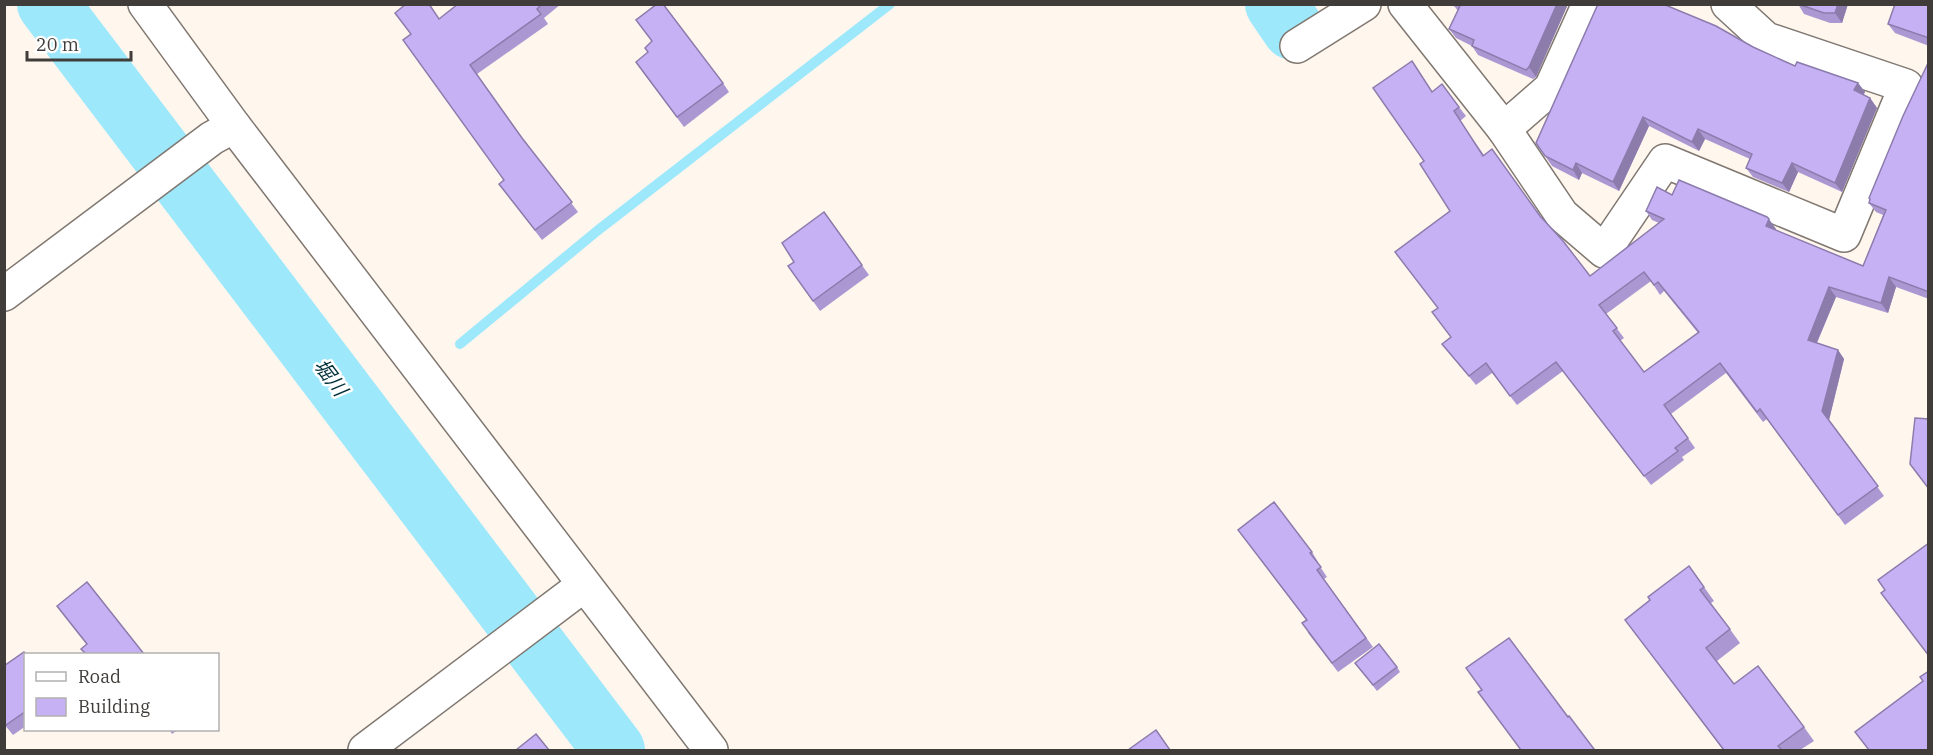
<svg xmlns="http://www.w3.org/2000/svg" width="1933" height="755" font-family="'IBM Plex Serif','Noto Sans JP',serif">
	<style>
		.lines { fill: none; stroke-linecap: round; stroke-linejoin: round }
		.stream { stroke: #9ee8fb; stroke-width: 10 }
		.river { stroke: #9ee8fb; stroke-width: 62 }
		.street-casing { stroke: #7f7770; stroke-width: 36 }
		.secondary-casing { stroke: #7f7770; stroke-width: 36 }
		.street { stroke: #fff; stroke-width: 33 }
		.secondary { stroke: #fff; stroke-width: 33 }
		.wall { fill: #ab98d3; fill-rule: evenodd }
		.shaded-wall { fill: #8b7cac }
		.building { fill: #c7b1f5; stroke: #8b7cac; stroke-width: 1.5; fill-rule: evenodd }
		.labels { text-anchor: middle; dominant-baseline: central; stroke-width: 5; stroke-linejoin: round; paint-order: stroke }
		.water-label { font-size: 20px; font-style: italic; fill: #00303a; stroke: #fff }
	</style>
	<rect width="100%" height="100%" fill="#fff6ee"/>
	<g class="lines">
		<path class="stream" d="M460 344 597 231 890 4"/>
		<g class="river">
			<path d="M48 4 614 750"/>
			<path d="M1276 4 1293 29"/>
		</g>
		<g class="street-casing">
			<g id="street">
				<path d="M1405 4 1504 129 1551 88 1589 4"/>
				<path d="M1297 46 1364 4"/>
				<path d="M1504 129 1562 215 1604 251 1665 161 1844 235 1906 86 1766 39 1728 4"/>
				<path d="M4 294 212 138 234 126"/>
				<path d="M365 750 584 585"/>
			</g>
		</g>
		<g class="secondary-casing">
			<path id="secondary" d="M145 4 234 126 711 750"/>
		</g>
		<use href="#street" class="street"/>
		<use href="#secondary" class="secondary"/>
	</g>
	<g class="wall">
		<path d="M458 4H561L544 18 548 24 477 74 522 138 578 212 542 240 499 184 504 180 439 19Z"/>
		<path d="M1450 4H1568L1536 77 1533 79 1478 55 1472 46 1456 38 1449 29 1458 11 1455 7Z"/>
		<path d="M1798 4H1848L1842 23H1830L1804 14Z"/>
		<path d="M1929 4V46L1895 33 1888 24Z"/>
		<path d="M1753 47 1795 66 1858 83 1865 92 1863 95 1870 98 1877 108 1842 192 1798 172 1789 192 1753 177 1746 168 1750 159 1705 139 1699 151 1649 126 1619 191 1582 173 1579 180 1552 166 1536 143Z"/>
		<path d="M648 53 723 83 729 92 684 127 642 71Z"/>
		<path d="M1929 61V299L1896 287 1888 313 1836 297 1817 343 1838 350 1844 359 1829 420 1884 496 1845 525 1767 419 1763 422 1726 373 1671 414 1695 448 1682 457 1684 460 1651 485 1563 371 1517 405 1492 373 1476 385 1442 344 1451 338 1437 308 1450 211 1424 161 1432 91 1459 107 1466 116 1460 121 1484 155 1540 216 1590 276 1659 223 1652 220 1646 211 1672 195 1776 229 1775 230 1863 266 1883 215 1876 212 1869 203 1870 200 1869 198ZM1651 281 1660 295 1664 291 1698 333 1644 372 1620 341 1624 338 1606 314Z"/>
		<path d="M824 212 869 275 820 311 788 266 794 262Z"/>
		<path d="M1238 530 1312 552 1318 562H1317L1327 577 1324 579 1373 647 1338 672 1308 633 1306 620Z"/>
		<path d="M1704 587 1714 601 1711 603 1740 643 1717 661 1734 684 1804 727 1814 741 1800 750H1723L1625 620Z"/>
		<path d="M26 654V726L13 735 4 724V666Z"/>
		<path d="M1397 667 1400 672 1377 691 1359 668Z"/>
		<path d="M169 729H179L172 734Z"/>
	</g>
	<g class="shaded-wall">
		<path d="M1557 4H1568L1536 77 1529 67Z"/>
		<path d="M1838 4H1848L1842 23 1835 13Z"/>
		<path d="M1858 83 1865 92 1861 100 1854 90Z"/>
		<path d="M1870 98 1877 108 1842 192 1835 183Z"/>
		<path d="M1643 117 1649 126 1619 191 1613 182Z"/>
		<path d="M1698 129 1705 139 1699 151 1692 142Z"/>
		<path d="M1576 163 1582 173 1579 180 1573 170Z"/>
		<path d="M1792 163 1798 172 1789 192 1782 183Z"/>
		<path d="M1769 219 1776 229 1773 236 1766 226Z"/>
		<path d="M1889 277 1896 287 1888 313 1881 303Z"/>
		<path d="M1829 287 1836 297 1814 349 1808 340Z"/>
		<path d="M1838 350 1844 359 1829 420 1822 411Z"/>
	</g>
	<g class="building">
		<path d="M406 4H429L439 19 458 4H542L537 9 541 14 470 65 522 138 572 202 535 230 499 184 504 180 403 40 411 34 395 13Z"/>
		<path d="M657 4H663L723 83 677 117 636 62 648 52 645 48 652 41 636 20Z"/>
		<path d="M1458 4H1557L1529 67 1526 70 1472 46 1474 40 1449 29 1460 6Z"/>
		<path d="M1598 4H1663L1716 26 1753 47 1795 66 1797 62 1858 83 1854 90 1870 98 1835 183 1792 163 1782 183 1746 168 1752 154 1698 129 1692 142 1643 117 1613 182 1576 163 1573 170 1545 156 1536 143Z"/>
		<path d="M1798 4H1838L1835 13H1824Z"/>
		<path d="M1895 4H1929V38L1888 24Z"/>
		<path d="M1412 61 1432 92 1442 84 1459 107 1454 111 1483 156 1492 149 1540 216 1563 241 1590 276 1664 219 1646 211 1657 187 1672 195 1679 180 1767 217 1769 219 1766 226 1863 266 1886 210 1869 203 1870 199 1869 198 1903 116 1929 61V292L1889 277 1881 303 1829 287 1808 340 1838 350 1822 411 1878 486 1838 515 1760 409 1757 412 1720 363 1664 405 1688 438 1675 448 1678 451 1644 476 1556 362 1510 396 1486 363 1469 376 1442 344 1451 337 1432 312 1438 308 1395 252 1450 211 1420 164 1424 161 1373 88ZM1644 272 1654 285 1658 282 1699 332 1644 372 1613 331 1617 328 1599 305Z"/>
		<path d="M824 212 862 265 813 301 788 266 794 262 782 243Z"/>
		<path d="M1915 418 1929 419V489L1910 464Z"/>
		<path d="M1274 502 1312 552 1310 553 1321 567 1317 570 1366 638 1332 663 1302 623 1307 620 1238 530Z"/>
		<path d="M1929 543V656L1881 593 1885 590 1878 580Z"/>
		<path d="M1689 566 1704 587 1700 590 1730 629 1706 648 1734 684 1758 666 1804 727 1778 746 1782 750H1724L1625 620 1650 600 1648 597Z"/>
		<path d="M87 582 144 654H86L81 649 87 644 57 606Z"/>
		<path d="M1509 638 1568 717 1569 716 1594 749 1592 750H1521L1478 692 1482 690 1466 668Z"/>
		<path d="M1379 644 1397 667 1373 685 1355 663Z"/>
		<path d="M24 652 26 654V711L6 725 4 724V666Z"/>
		<path d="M1929 671V750H1869L1855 732 1923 681 1920 677Z"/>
		<path d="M1156 730 1170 750H1128Z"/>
		<path d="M536 734 549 750H516Z"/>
	</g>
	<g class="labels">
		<g class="water-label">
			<text transform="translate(331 377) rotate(53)">堀川</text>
		</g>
	</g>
	<rect width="1933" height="755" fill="none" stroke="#3f3c39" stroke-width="12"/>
	<rect x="24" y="653" width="195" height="78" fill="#ffffff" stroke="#b2b1b0" stroke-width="1.5"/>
	<rect x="36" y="672" width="30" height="9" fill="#ffffff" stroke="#b2b1b0" stroke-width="1.5"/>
	<text x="78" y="683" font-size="18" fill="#3f3c39">Road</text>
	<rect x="36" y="698" width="30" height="18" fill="#c7b1f5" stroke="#b2b1b0" stroke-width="1.5"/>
	<text x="78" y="713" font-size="18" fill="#3f3c39">Building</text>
	<path d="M27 51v9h104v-9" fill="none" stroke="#3f3c39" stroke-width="3"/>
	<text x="36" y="51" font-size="18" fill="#3f3c39" stroke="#ffffff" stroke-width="4.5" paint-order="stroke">20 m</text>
</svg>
